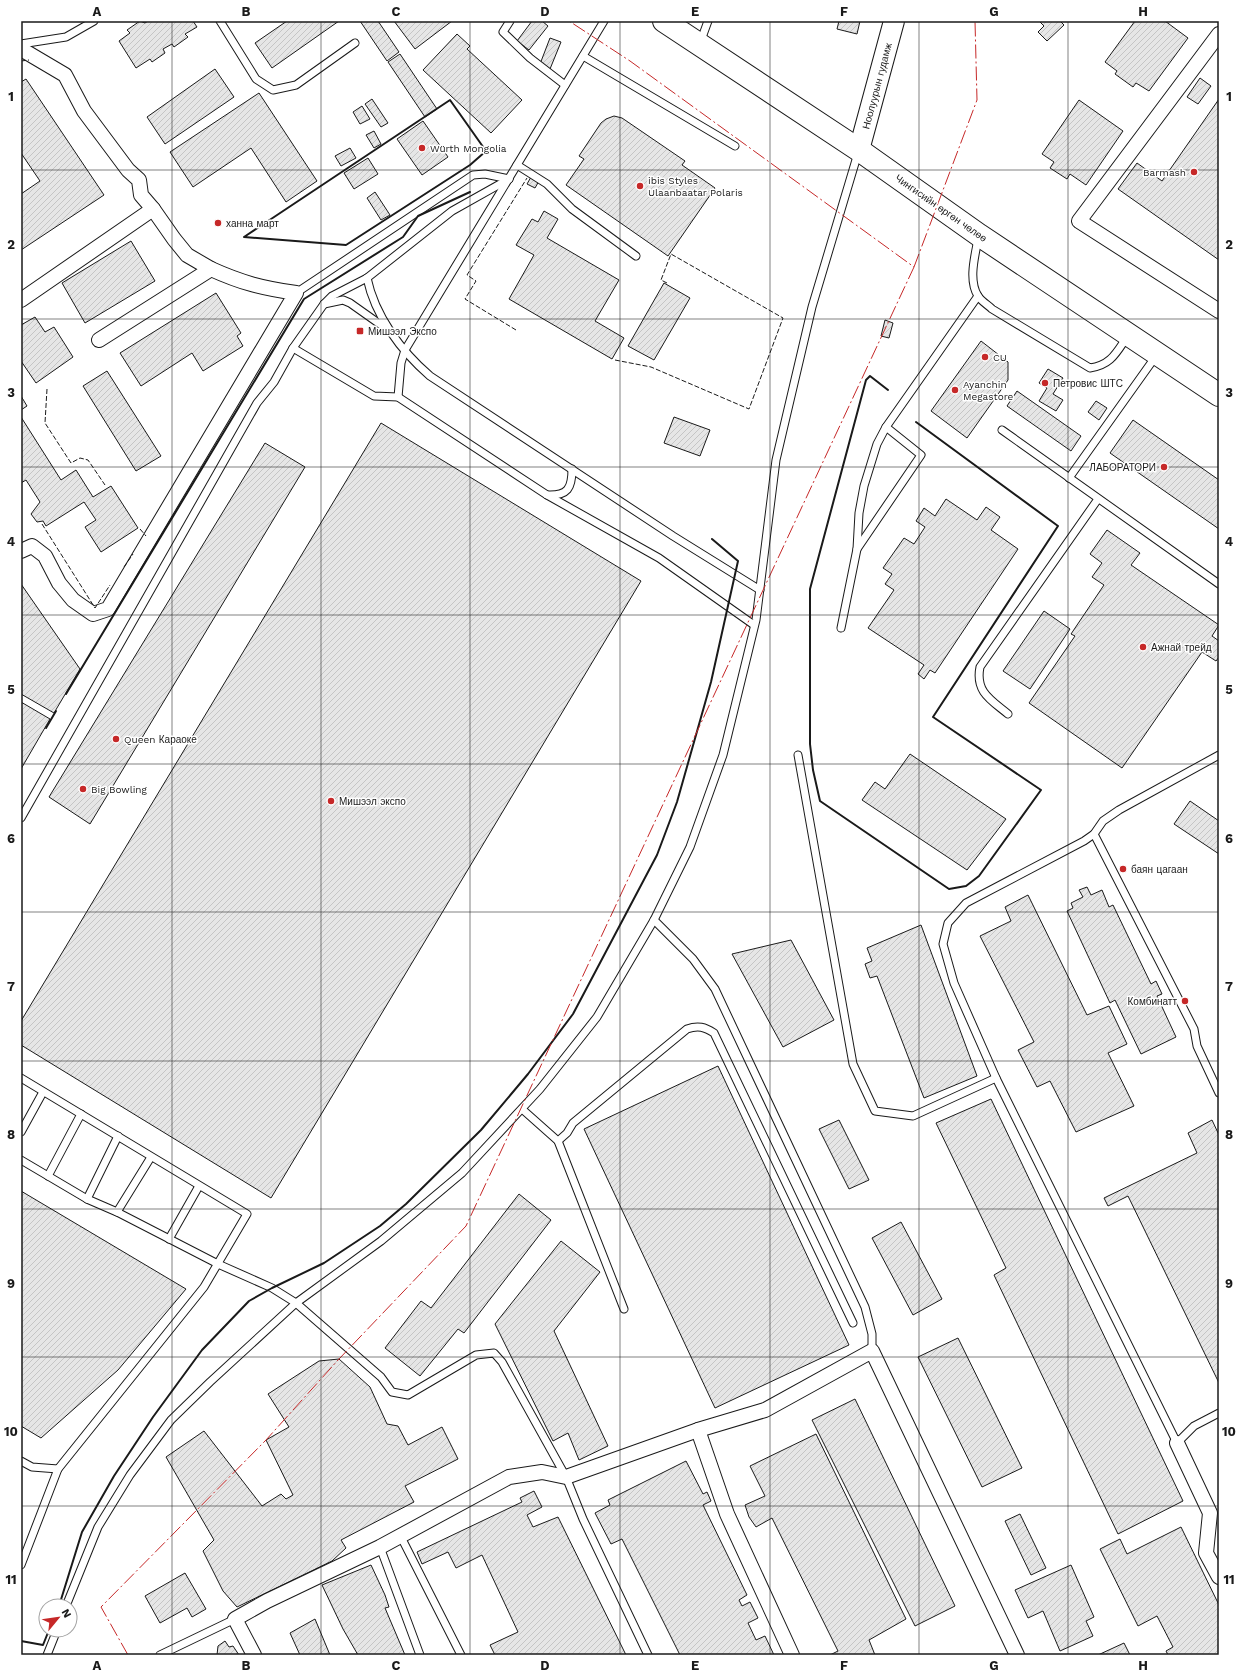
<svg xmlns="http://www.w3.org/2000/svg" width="1240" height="1676" font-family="'Work Sans',sans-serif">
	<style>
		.building { fill: url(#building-hatch); stroke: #1a1a1a }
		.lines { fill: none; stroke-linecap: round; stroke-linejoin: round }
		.lane-casing { stroke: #1a1a1a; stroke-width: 9 }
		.street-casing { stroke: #1a1a1a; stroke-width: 16 }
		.secondary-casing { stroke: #1a1a1a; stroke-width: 22 }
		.highway-casing { stroke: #1a1a1a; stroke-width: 24 }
		.lane { stroke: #fff; stroke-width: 7 }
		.street { stroke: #fff; stroke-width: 14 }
		.secondary { stroke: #fff; stroke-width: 20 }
		.highway { stroke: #fff; stroke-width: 22 }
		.fence { stroke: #1a1a1a; stroke-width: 1; stroke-dasharray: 5 2; stroke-linecap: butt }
		.wall { stroke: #1a1a1a; stroke-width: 2 }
		.power { stroke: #c62828; stroke-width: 1; stroke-dasharray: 14 3 2 3; stroke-linecap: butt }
		.grid { fill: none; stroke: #1a1a1a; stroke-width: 1; stroke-opacity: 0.55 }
		.poi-dot { fill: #c62828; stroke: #fff; stroke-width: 1.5 }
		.labels { text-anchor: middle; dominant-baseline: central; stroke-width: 3; stroke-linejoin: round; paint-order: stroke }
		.street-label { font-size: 10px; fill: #1a1a1a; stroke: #fff }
		.poi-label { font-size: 10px; fill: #1a1a1a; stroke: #fff; text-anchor: start }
		.neatline { fill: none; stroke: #1a1a1a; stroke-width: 1.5 }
		.grid-label { font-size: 13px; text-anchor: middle; font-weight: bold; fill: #1a1a1a }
	</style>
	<defs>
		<pattern id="building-hatch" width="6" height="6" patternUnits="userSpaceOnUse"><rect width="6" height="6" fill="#e6e6e6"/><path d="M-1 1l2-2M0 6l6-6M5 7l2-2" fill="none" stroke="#c5c5c5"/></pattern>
	</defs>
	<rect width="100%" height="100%" fill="#fff"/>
	<g class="building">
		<path d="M140 21 145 23 148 21H193L197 27 185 34 188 37 174 47 172 44 163 49 165 53 152 62 150 59 136 68 119 41 130 33 127 30Z"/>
		<path d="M287 21H339L272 68 255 43Z"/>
		<path d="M360 21H378L399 52 387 61Z"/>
		<path d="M394 21H452L415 49Z"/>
		<path d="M532 21H542L548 26 529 50 517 41Z"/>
		<path d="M839 21H860L857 34 837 29Z"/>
		<path d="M1039 21H1060L1064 25 1047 41 1038 32 1044 26Z"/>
		<path d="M1135 21H1165L1188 38 1149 91 1136 83 1133 87 1115 74 1117 71 1105 62Z"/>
		<path d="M457 34 470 46 467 49 522 100 491 133 423 70Z"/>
		<path d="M550 38 561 42 550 69 540 64Z"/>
		<path d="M400 54 437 109 425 117 388 62Z"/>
		<path d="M215 69 234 97 165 144 147 117Z"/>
		<path d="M1200 78 1211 86 1198 104 1187 97Z"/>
		<path d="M26 79 104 195 21 250V194L40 181 21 153V82Z"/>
		<path d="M259 93 317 181 286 202 251 148 193 187 170 152Z"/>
		<path d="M372 99 388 123 381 127 365 104Z"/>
		<path d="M1219 99V260L1118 189 1137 163 1162 181Z"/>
		<path d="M1079 100 1123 131 1086 185 1070 174 1067 179 1050 168 1054 162 1042 154Z"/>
		<path d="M362 106 370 119 360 124 353 112Z"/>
		<path d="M614 116 622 118 685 161 682 165 715 188 668 256 566 185 584 159 579 156 601 123 606 119Z"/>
		<path d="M423 121 448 157 422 175 397 139Z"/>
		<path d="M374 131 381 144 374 148 366 135Z"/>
		<path d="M350 148 356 158 341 166 335 156Z"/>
		<path d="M368 158 378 174 354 189 344 173Z"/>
		<path d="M531 177 539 181 535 188 527 184Z"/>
		<path d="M375 192 390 215 381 220 367 198Z"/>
		<path d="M544 211 558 219 547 238 619 280 595 321 624 338 612 359 509 299 534 255 516 245 532 219 538 222Z"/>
		<path d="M131 241 155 281 85 323 62 283Z"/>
		<path d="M664 283 690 298 654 360 628 346Z"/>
		<path d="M216 293 241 333 237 336 243 346 203 371 192 353 141 386 120 353Z"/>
		<path d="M35 317 45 332 54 327 73 357 36 383 21 361V325Z"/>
		<path d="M885 320 893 323 889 338 881 336Z"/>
		<path d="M981 341 1008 362V380L967 438 931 411Z"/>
		<path d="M1048 369 1063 378 1053 394 1063 400 1056 411 1039 401 1047 388 1039 383Z"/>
		<path d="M107 371 161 456 136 471 83 386Z"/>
		<path d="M1017 391 1081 436 1071 451 1007 406Z"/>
		<path d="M21 396 27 406 21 410Z"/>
		<path d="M1096 401 1107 408 1099 420 1088 412Z"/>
		<path d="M21 417 61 480 76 470 93 497 111 486 138 528 101 552 85 527 96 520 84 502 46 526 43 521 37 522 31 514 40 502 26 480 21 483Z"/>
		<path d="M674 417 710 430 700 456 664 443Z"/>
		<path d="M1133 420 1219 480V529L1110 453Z"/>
		<path d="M381 423 641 581 271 1198 21 1045V1021Z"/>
		<path d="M265 443 305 467 90 824 49 797Z"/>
		<path d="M946 499 977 520 986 507 1000 517 991 530 1018 549 935 673 930 670 924 679 918 674 924 665 868 628 894 590 885 584 892 574 883 568 904 538 914 544 925 527 916 521 924 508 935 516Z"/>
		<path d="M1107 530 1140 553 1131 565 1219 625 1212 636 1219 641V657L1216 661 1202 652 1122 768 1029 703 1075 636 1071 634 1104 585 1092 577 1102 563 1090 554Z"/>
		<path d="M21 584 80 669 54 713 21 694Z"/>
		<path d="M1044 611 1070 629 1030 689 1003 671Z"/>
		<path d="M21 702 50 719 21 769Z"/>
		<path d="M910 754 1006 819 967 870 862 800 875 782 885 789Z"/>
		<path d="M1190 801 1219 821V854L1174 824Z"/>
		<path d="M1087 887 1091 895 1102 890 1109 907 1113 905 1151 984 1156 981 1162 994 1157 996 1176 1037 1141 1054 1115 1000 1110 1003 1067 911 1073 908 1071 903 1083 897 1079 890Z"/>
		<path d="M1028 895 1087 1015 1109 1006 1127 1044 1108 1053 1134 1106 1076 1132 1050 1081 1037 1087 1018 1050 1034 1042 980 936 1011 921 1005 907Z"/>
		<path d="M921 925 977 1076 924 1098 877 976 870 978 865 964 872 961 867 948Z"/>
		<path d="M791 940 834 1020 783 1047 732 954Z"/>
		<path d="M718 1066 849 1345 715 1408 584 1129Z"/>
		<path d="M991 1099 1183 1501 1118 1534 994 1275 1006 1268 936 1123Z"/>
		<path d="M839 1120 869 1180 849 1189 819 1129Z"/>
		<path d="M1212 1120 1219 1135V1383L1128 1196 1108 1206 1104 1198 1197 1153 1188 1133Z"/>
		<path d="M21 1191 186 1289 118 1370 41 1438 21 1426Z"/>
		<path d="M519 1194 551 1220 464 1333 458 1329 420 1376 385 1348 421 1301 431 1308Z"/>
		<path d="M901 1222 942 1299 913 1315 872 1238Z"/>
		<path d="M561 1241 600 1272 554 1331 608 1446 579 1460 568 1433 553 1441 495 1324Z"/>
		<path d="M958 1338 1022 1468 982 1487 918 1357Z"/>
		<path d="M339 1359 370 1387 387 1424 398 1426 408 1445 442 1427 458 1459 405 1486 414 1502 341 1540 346 1548 332 1561 237 1607 223 1591 203 1551 214 1540 166 1457 204 1431 262 1506 281 1494 286 1499 293 1495 266 1440 289 1427 268 1394 319 1361Z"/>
		<path d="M855 1399 955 1606 915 1626 812 1420Z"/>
		<path d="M816 1434 906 1619 869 1640 875 1655H830L838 1651 772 1518 756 1527 749 1517 745 1505 765 1496 750 1466Z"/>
		<path d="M686 1461 703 1494 707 1492 711 1501 703 1505 747 1595 739 1600 742 1606 750 1602 758 1618 748 1623 756 1640 765 1636 774 1655H680L622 1539 611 1544 595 1513 610 1505 608 1500Z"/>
		<path d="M534 1491 542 1507 527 1515 533 1527 558 1517 626 1655H495L490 1645 518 1632 482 1555 456 1568 448 1552 422 1564 417 1552 522 1502 520 1498Z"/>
		<path d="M1020 1514 1046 1568 1031 1575 1005 1521Z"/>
		<path d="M1181 1527 1219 1605V1655H1168L1166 1651 1173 1647 1157 1616 1138 1626 1100 1549 1120 1539 1127 1554Z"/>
		<path d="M371 1565 385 1595 389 1607 385 1608 405 1655H358L343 1629 322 1585Z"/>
		<path d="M1071 1565 1094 1617 1086 1621 1093 1636 1060 1651 1043 1611 1028 1618 1015 1590Z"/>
		<path d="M185 1573 206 1609 192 1617 187 1608 160 1623 145 1596Z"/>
		<path d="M315 1619 330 1655H300L290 1633Z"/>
		<path d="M225 1641 229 1647 233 1646 239 1655H217L218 1646Z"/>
		<path d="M1124 1643 1130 1655H1098Z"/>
	</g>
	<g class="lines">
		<g class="lane-casing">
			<g id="lane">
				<path d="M220 21 256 79 273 90 296 85 355 43"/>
				<path d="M510 21 503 32 530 58 565 85"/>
				<path d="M700 43 708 21"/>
				<path d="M21 44 66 37 94 21"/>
				<path d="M583 56 735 146"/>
				<path d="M517 165 547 184 572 209 636 256"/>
				<path d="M978 239C975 256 968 280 978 296 981 301 988 305 992 309L1090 368C1111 365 1116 353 1127 337"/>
				<path d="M367 278C375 316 401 351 430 376L673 536 760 590"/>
				<path d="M296 293 473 175 485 174 509 179"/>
				<path d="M324 304 343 300 350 303 391 332"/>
				<path d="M293 348 374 396 398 397 547 495 659 558 754 625"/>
				<path d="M398 397 401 363 405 350 604 21"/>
				<path d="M1002 430 1219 584"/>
				<path d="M1069 478 1156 356"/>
				<path d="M547 495C568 496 572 488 572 469"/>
				<path d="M857 549 921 455 886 427"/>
				<path d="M841 628 857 549 859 513 864 486 877 444 886 427 978 296"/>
				<path d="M1008 714C991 700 975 692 980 667L1098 499"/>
				<path d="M798 755 853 1064 875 1111 913 1116 996 1078"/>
				<path d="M1219 755 1119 810 1103 821 1094 834 1084 841 966 903 948 923 943 944 954 983 996 1078 1177 1443 1194 1426 1219 1413"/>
				<path d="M21 818 257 403 274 382 293 348 324 304 332 296 367 278 452 211 509 179"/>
				<path d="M1094 834 1194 1029 1197 1046 1219 1093"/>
				<path d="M654 920 693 959 715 989 865 1307 872 1334V1351"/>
				<path d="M21 1078 247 1214 204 1287 58 1469 32 1467 21 1461"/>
				<path d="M522 1109 558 1141 567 1133 573 1123 687 1029C698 1025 705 1027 714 1033L853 1323"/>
				<path d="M21 1132 43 1092"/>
				<path d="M558 1141 624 1309"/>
				<path d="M21 1160 87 1199 117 1212 218 1264 272 1288 296 1303 381 1377 392 1392 408 1395 476 1355 494 1353 502 1362 566 1477 583 1519 648 1655"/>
				<path d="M48 1176 81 1114"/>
				<path d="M87 1199 118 1136"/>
				<path d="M117 1212 151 1157"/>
				<path d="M169 1239 199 1186"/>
				<path d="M400 1535 461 1655"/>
				<path d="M380 1547 420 1655"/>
				<path d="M21 1565 58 1469"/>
				<path d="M66 1606 98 1527 130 1475 171 1420 210 1382 296 1303 381 1241 462 1173 540 1089 597 1017 654 920 690 847 723 755 756 620 776 460 812 307 858 153"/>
				<path d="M47 1655 57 1630"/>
				<path d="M160 1655 235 1619"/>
			</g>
		</g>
		<g class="street-casing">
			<g id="street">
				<path d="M1219 34 1079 221 1219 311"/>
				<path d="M21 49 65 75 84 111 128 170 139 180 141 195 153 209 174 239 187 255 211 269 99 340"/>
				<path d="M21 300 153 209"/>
				<path d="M21 551 32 546 45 556 59 583 73 600 93 614 108 609 296 293C262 288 242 283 211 269"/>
				<path d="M698 1430 727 1514 792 1655"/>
				<path d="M1177 1443 1210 1513 1206 1553 1219 1577"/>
				<path d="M254 1655 235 1619 267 1601 380 1547 509 1477 542 1472 566 1477 698 1430 765 1410 872 1351 1017 1655"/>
			</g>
		</g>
		<g class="secondary-casing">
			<path id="secondary" d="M859 150 894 21"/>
		</g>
		<g class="highway-casing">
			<path id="highway" d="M664 21 859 150 979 235 1219 395"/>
		</g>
		<use href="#lane" class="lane"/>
		<use href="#street" class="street"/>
		<use href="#secondary" class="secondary"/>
		<use href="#highway" class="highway"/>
		<g class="fence">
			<path d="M21 61 29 60"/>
			<path d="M516 330 465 299 476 281 467 275 527 178"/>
			<path d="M615 360 651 367 749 409 783 318 671 254 661 280 667 283"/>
			<path d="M47 389 45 423 71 463 80 458 88 460 105 485"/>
			<path d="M42 524 95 608 110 585"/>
			<path d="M140 529 146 536"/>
			<path d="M124 567 133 554"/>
		</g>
		<g class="wall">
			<path d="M450 100 486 151 470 165 346 245 244 237Z"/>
			<path d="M888 390 870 376 866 380 810 589V744L813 770 820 801 949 889 966 886 979 876 1041 790 933 717 1058 526 916 422"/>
			<path d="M66 694 304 299 403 237 418 216 470 192"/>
			<path d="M46 728 56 711"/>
			<path d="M59 1606 82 1532 114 1476 153 1417 202 1350 249 1301 272 1288 324 1263 380 1226 406 1204 481 1130 528 1074 573 1014 657 855 677 802 711 682 738 561 712 539"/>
			<path d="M21 1641 43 1645 49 1630"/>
		</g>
		<g class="power">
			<path d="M914 267 977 100 975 21"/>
			<path d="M128 1655 101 1607 266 1440 339 1359 466 1226 914 267 630 61 569 21"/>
		</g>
	</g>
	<path class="grid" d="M172 21V1655M321 21V1655M470 21V1655M620 21V1655M770 21V1655M919 21V1655M1068 21V1655M21 170H1219M21 319H1219M21 467H1219M21 615H1219M21 764H1219M21 912H1219M21 1061H1219M21 1209H1219M21 1357H1219M21 1506H1219"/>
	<g class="poi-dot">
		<circle cx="422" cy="148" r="4"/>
		<circle cx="1194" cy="172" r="4"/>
		<circle cx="640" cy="186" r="4"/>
		<circle cx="218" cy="223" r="4"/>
		<rect x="356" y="327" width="8" height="8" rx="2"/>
		<circle cx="985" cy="357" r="4"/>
		<circle cx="1045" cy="383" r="4"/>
		<circle cx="955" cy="390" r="4"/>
		<circle cx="1164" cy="467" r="4"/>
		<circle cx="1143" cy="647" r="4"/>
		<circle cx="116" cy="739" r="4"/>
		<circle cx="83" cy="789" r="4"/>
		<circle cx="331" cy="801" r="4"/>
		<circle cx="1123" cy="869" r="4"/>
		<circle cx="1185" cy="1001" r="4"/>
	</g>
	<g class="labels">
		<g class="street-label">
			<text transform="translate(877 86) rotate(-75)">Ноолуурын гудамж</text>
			<text transform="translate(941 208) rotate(35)">Чингисийн өргөн чөлөө</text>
		</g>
		<g class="poi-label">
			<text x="430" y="148">Würth Mongolia</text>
			<text x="1186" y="172" text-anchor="end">Barmash</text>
			<text x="648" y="180">ibis Styles<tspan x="648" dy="12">Ulaanbaatar Polaris</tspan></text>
			<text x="226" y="223">ханна март</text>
			<text x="368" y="331">Мишээл Экспо</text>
			<text x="993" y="357">CU</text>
			<text x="1053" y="383">Петровис ШТС</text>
			<text x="963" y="384">Ayanchin<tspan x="963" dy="12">Megastore</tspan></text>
			<text x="1156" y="467" text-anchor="end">ЛАБОРАТОРИ</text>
			<text x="1151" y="647">Ажнай трейд</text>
			<text x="124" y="739">Queen Караоке</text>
			<text x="91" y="789">Big Bowling</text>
			<text x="339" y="801">Мишээл экспо</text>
			<text x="1131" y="869">баян цагаан</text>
			<text x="1177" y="1001" text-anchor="end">Комбинатт</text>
		</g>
	</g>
	<rect width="1240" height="1676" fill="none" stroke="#ffffff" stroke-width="44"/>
	<g transform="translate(58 1618) rotate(61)"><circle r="19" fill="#ffffff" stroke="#a3a3a3"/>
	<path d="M0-3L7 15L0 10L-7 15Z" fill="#c62828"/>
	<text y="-6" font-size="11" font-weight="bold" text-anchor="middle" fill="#1a1a1a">N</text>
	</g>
	<rect x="22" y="22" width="1196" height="1632" class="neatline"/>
	<g class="grid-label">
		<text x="97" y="16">A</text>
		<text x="246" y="16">B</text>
		<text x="396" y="16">C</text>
		<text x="545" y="16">D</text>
		<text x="695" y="16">E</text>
		<text x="844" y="16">F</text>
		<text x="994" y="16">G</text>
		<text x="1143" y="16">H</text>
		<text x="11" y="101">1</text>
		<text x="1229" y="101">1</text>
		<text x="11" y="249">2</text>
		<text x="1229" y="249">2</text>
		<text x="11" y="397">3</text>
		<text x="1229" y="397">3</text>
		<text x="11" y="546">4</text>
		<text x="1229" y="546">4</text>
		<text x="11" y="694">5</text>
		<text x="1229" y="694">5</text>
		<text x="11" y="843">6</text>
		<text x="1229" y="843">6</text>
		<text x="11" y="991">7</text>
		<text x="1229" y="991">7</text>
		<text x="11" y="1139">8</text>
		<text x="1229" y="1139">8</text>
		<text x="11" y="1288">9</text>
		<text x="1229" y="1288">9</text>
		<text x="11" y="1436">10</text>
		<text x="1229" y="1436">10</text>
		<text x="11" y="1584">11</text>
		<text x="1229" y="1584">11</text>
		<text x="97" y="1670">A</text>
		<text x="246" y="1670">B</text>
		<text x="396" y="1670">C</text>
		<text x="545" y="1670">D</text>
		<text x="695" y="1670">E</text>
		<text x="844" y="1670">F</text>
		<text x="994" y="1670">G</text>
		<text x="1143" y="1670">H</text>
	</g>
</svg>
